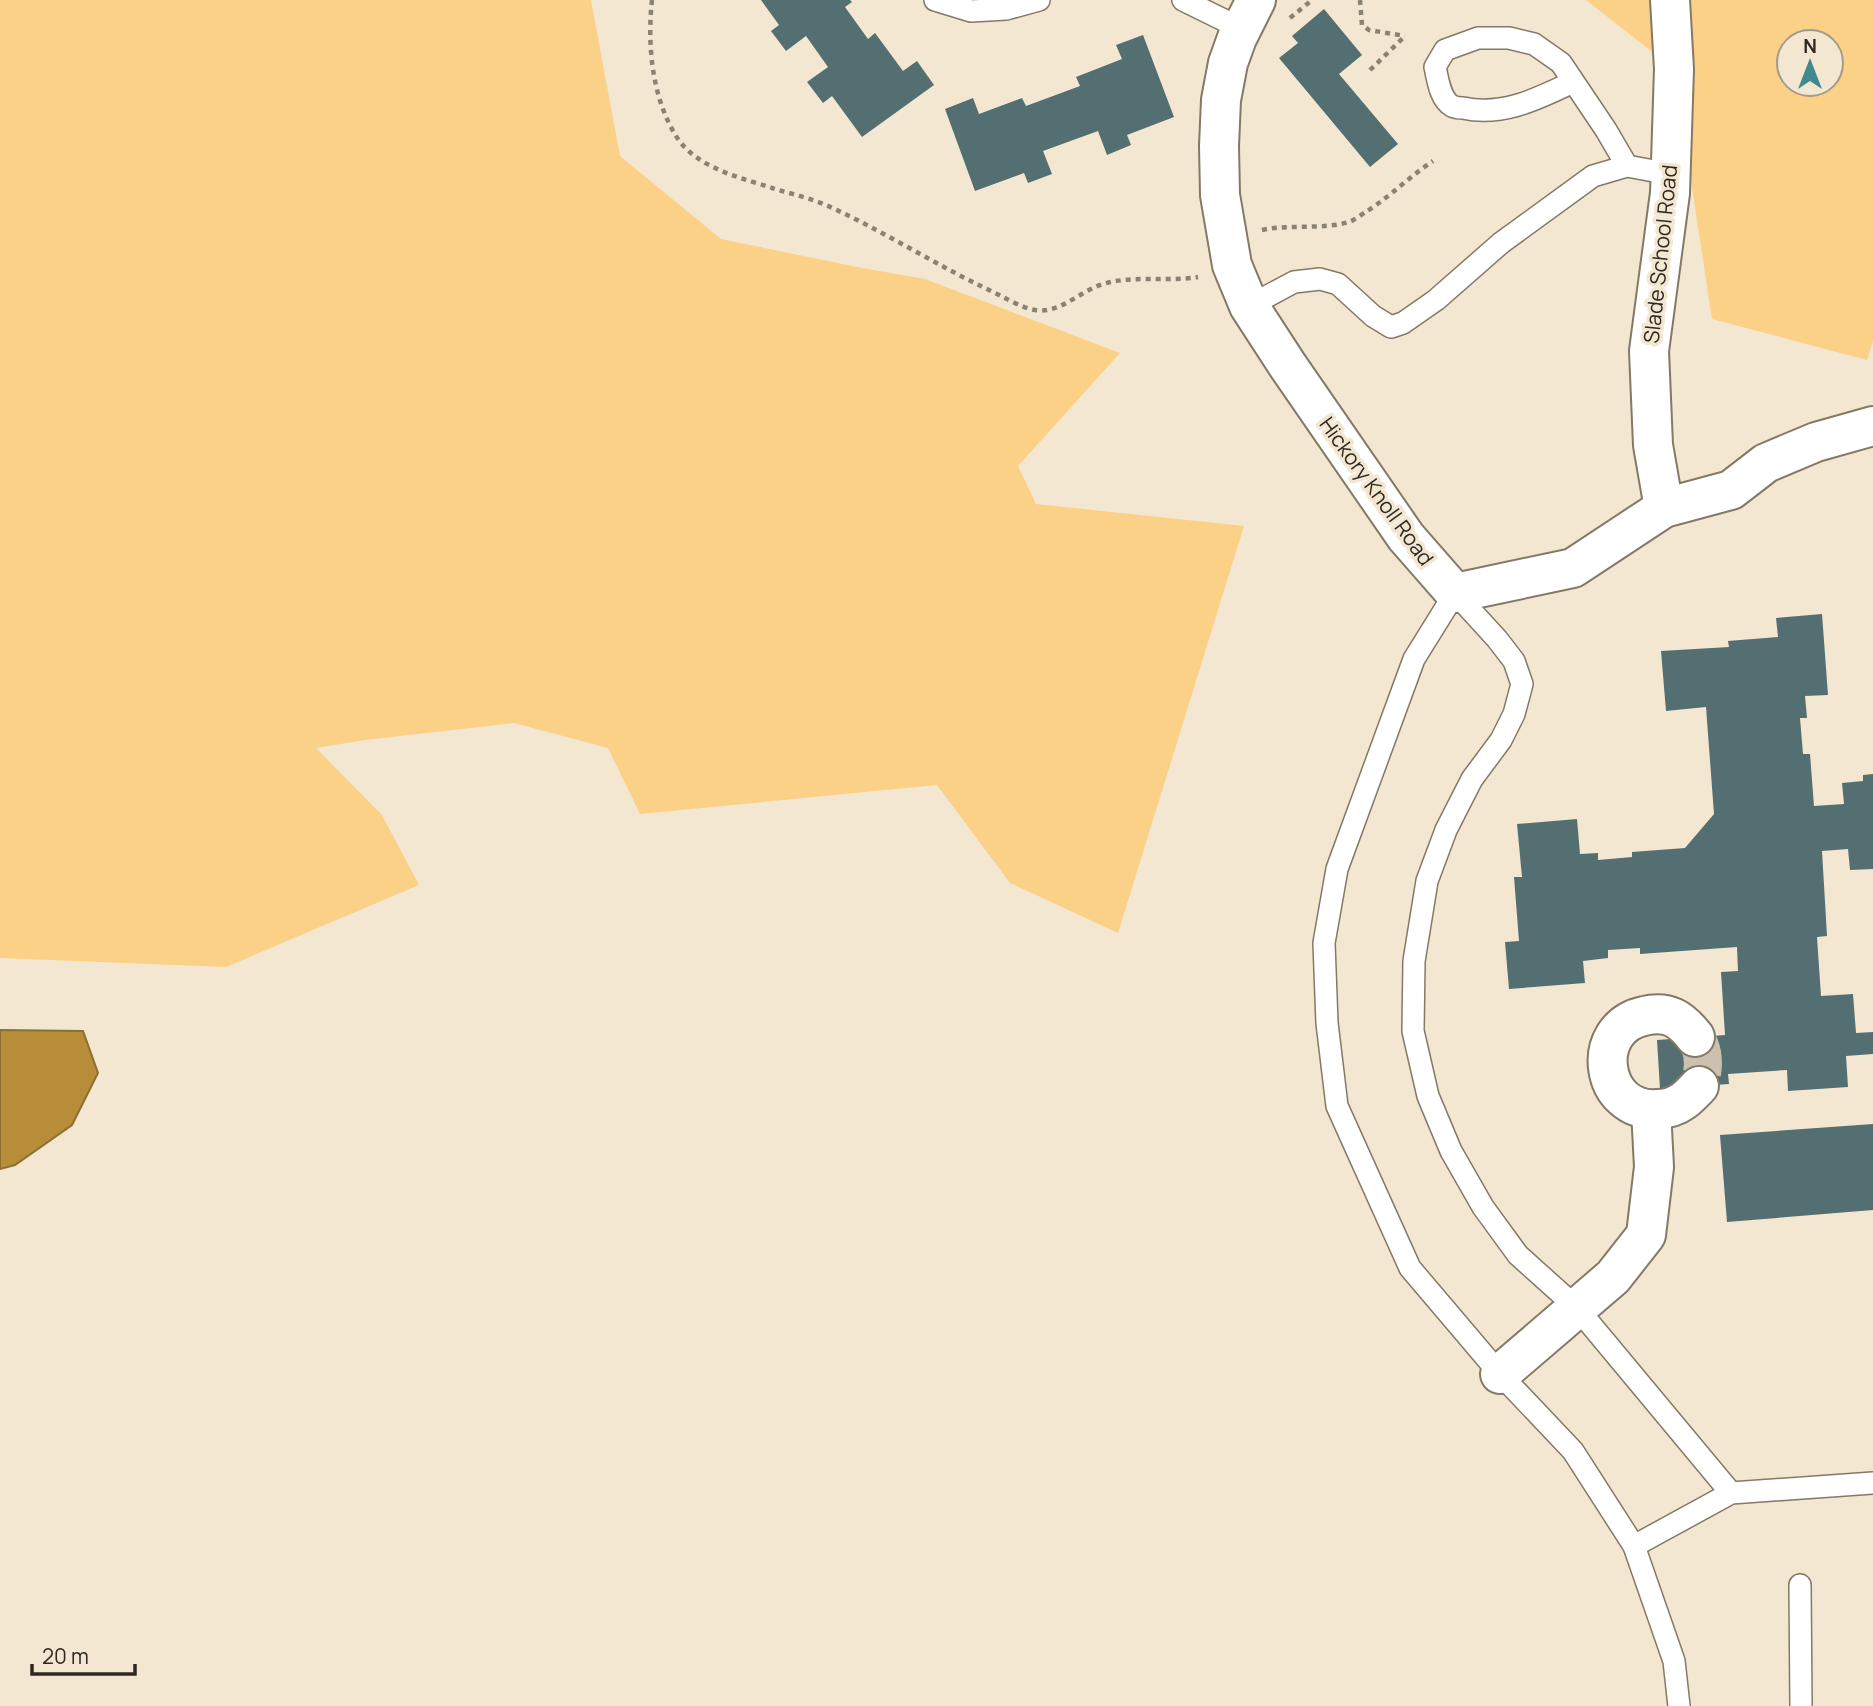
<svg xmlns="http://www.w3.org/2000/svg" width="1873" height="1706" font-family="Manrope,sans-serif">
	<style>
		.green { fill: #fad187; fill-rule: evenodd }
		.water { fill: #b78d39; stroke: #8e6f32; stroke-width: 2 }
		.building { fill: #546f71 }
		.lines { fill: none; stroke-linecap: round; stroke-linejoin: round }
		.street-tunnel { stroke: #cbc1ae; stroke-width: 38; stroke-dasharray: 38 19; stroke-linecap: butt }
		.lane-casing { stroke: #847966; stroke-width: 24 }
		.street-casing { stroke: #847966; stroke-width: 42 }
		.path { stroke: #8a8273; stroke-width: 4.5; stroke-dasharray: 5 5; stroke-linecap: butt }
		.lane { stroke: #fff; stroke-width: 21 }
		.street { stroke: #fff; stroke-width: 38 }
		.labels { text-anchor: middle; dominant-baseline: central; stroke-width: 7; stroke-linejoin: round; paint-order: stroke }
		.street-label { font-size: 21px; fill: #2d2820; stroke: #f3e7d1 }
	</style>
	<rect width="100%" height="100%" fill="#f3e7d1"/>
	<g class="green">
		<path d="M0 0H591L620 156 721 239 862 268 925 279 1120 353 1018 466 1036 504 1244 526 1118 933 1010 883 937 785 640 814 608 748 514 723 365 740 316 748 382 815 419 885 226 967 0 958Z"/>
		<path d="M1586 0H1873V341L1867 360 1712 319 1674 69ZM1789 42H1831V84H1789Z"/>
	</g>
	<path class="water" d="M0 1030 83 1031 98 1073 72 1125 15 1165 0 1169Z"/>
	<g class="building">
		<path d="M761 0H850L852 2 845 7 868 39 875 33 903 71 917 61 934 85 862 137 832 96 823 103 807 82 828 67 806 36 786 51 771 31 779 25Z"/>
		<path d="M1324 9 1362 55 1339 74 1398 144 1370 167 1279 58 1298 43 1292 36Z"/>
		<path d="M1143 35 1174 117 1127 135 1131 145 1107 155 1098 131 1043 151 1052 174 1028 183 1024 173 975 191 945 109 973 98 979 114 1022 98 1026 106 1080 86 1076 77 1122 59 1116 45Z"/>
		<path d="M1822 614 1828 695 1805 696 1807 718H1800L1803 754H1810L1814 806 1844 804 1842 783 1863 781V775L1873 774V869L1850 870 1848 849 1822 851 1827 936 1817 937 1821 996 1853 994 1856 1033 1873 1032V1054L1846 1056 1848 1087 1788 1091 1787 1070 1728 1074 1729 1084 1660 1089 1657 1040 1725 1035 1721 972 1738 971 1737 947 1640 954V948L1608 950V958L1583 961 1585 983 1509 989 1505 942 1519 941 1514 877H1522L1517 824 1577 819 1580 854 1598 853V860L1632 857V852L1685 848 1714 814 1706 707 1666 711 1661 651 1729 647 1728 641 1778 637 1776 618Z"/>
		<path d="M1873 1124V1210L1727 1222 1720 1135Z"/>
	</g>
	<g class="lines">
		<path class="street-tunnel" d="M1695 1037C1706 1053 1704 1068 1699 1086"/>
		<g class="lane-casing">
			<g id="lane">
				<path d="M935 0 971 11 1006 9 1039 0"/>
				<path d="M1183 0 1242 29"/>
				<path d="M1573 82C1539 98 1503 117 1463 108 1460 108 1456 108 1452 106 1440 99 1438 80 1435 67L1445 50 1478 38H1509L1534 44 1561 63 1606 130 1627 166"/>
				<path d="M1249 306 1294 282 1320 279 1338 284 1373 316 1391 327 1403 323 1436 300 1501 243 1593 176 1627 166 1670 174"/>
				<path d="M1634 1546 1731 1493 1873 1483"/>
				<path d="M1800 1585 1801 1706"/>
				<path d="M1679 1706 1674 1661 1634 1546 1573 1451 1500 1374 1410 1268 1337 1106 1327 1023 1324 943 1337 869 1414 659 1455 593 1497 639 1514 661 1522 684 1514 714 1501 740 1472 779 1446 830 1427 881 1414 961 1413 1031 1428 1096 1451 1151 1483 1207 1518 1255 1577 1308 1731 1493"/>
			</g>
		</g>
		<g class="street-casing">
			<g id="street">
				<path d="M1256 0 1237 38 1228 63 1221 100 1219 146 1220 195 1232 265 1249 306 1288 366 1406 537 1455 593 1573 568 1664 508 1731 490 1766 463 1816 442 1873 426"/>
				<path d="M1664 508 1653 445 1649 351 1670 193 1674 69 1670 0"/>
				<path d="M1695 1037C1681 1019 1668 1010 1644 1016 1588 1028 1600 1113 1657 1109 1666 1109 1675 1107 1683 1101 1689 1097 1694 1091 1699 1086"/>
				<path d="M1500 1374 1613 1277 1646 1235 1654 1167 1651 1110"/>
			</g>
		</g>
		<g class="path">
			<path d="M652 0C647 45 652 100 678 139 699 169 742 178 775 189 792 194 810 198 826 205 866 223 905 246 944 267 962 277 981 286 1001 296 1011 301 1023 308 1035 310 1060 314 1080 291 1103 284 1133 275 1167 282 1198 277"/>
			<path d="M1360 0 1362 25 1369 30 1405 36"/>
			<path d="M1290 18 1312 0"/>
			<path d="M1370 70 1405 36"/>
			<path d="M1262 230C1290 224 1321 230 1349 222 1355 220 1362 214 1367 211 1391 196 1410 176 1433 161"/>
		</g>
		<use href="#lane" class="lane"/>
		<use href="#street" class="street"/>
	</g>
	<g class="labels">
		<g class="street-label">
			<text transform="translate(1660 254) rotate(-84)">Slade School Road</text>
			<text transform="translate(1377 491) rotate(54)">Hickory Knoll Road</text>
		</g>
	</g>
	<g transform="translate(1810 63)"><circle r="33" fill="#f3e7d1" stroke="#a49b8a" stroke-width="2"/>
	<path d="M0-5L12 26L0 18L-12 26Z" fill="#41888f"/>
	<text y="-10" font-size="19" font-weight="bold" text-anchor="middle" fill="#2d2820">N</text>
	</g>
	<path d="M32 1664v10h103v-10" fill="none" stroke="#2d2820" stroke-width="3.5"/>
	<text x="42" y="1664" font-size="21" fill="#2d2820" stroke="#f3e7d1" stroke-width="5" paint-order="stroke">20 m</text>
</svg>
